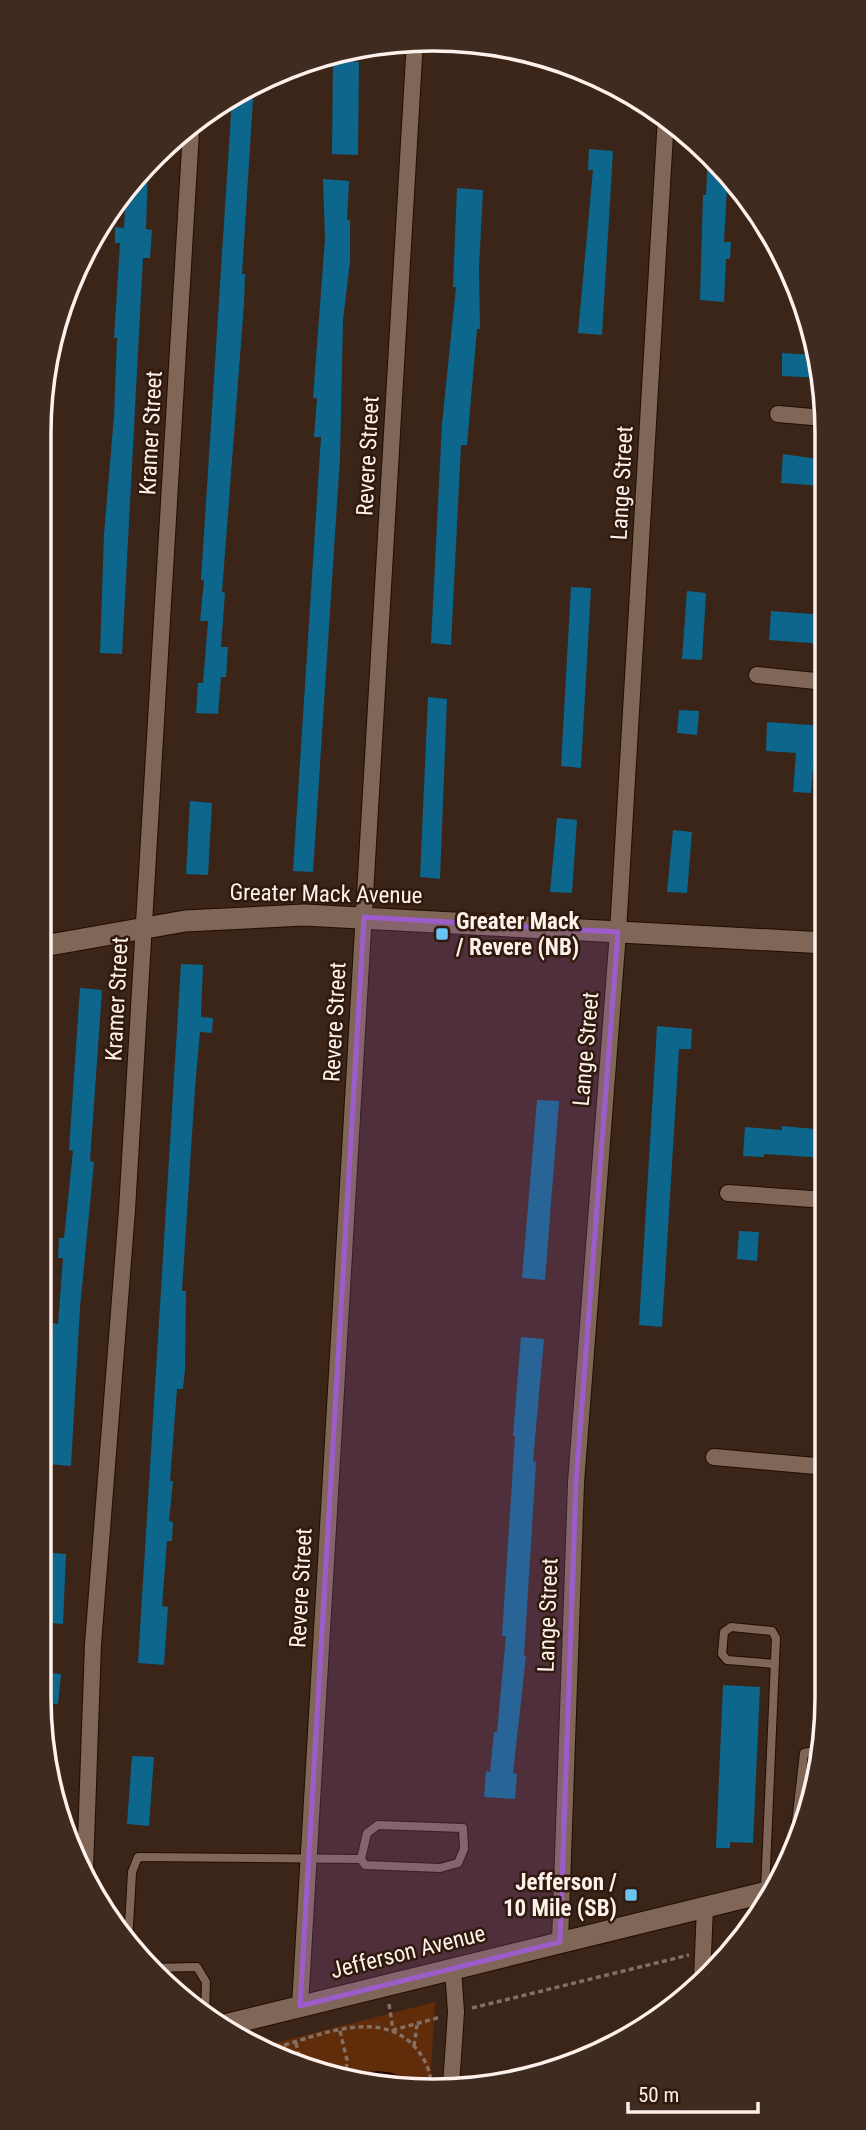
<svg xmlns="http://www.w3.org/2000/svg" width="866" height="2130" font-family="'Roboto Condensed',sans-serif">
	<style>
		.green { fill: #612c09 }
		.water { fill: #1f0700 }
		.building { fill: #0d668b }
		.lines { fill: none; stroke-linecap: round; stroke-linejoin: round }
		.lane-casing { stroke: #210d03; stroke-width: 10 }
		.street-casing { stroke: #210d03; stroke-width: 18 }
		.secondary-casing { stroke: #210d03; stroke-width: 23 }
		.path { stroke: #826f65; stroke-width: 3.5; stroke-dasharray: 5 3.5; stroke-linecap: butt }
		.lane { stroke: #806657; stroke-width: 8 }
		.street { stroke: #806657; stroke-width: 16 }
		.secondary { stroke: #806657; stroke-width: 21 }
		.marked { fill: #9c5dca; fill-opacity: 0.2; stroke: #9c5dca; stroke-width: 5; stroke-linejoin: round }
		.poi-dot { fill: #6ac3f1; stroke: #301a0e; stroke-width: 2.5 }
		.labels { text-anchor: middle; dominant-baseline: central; stroke-width: 5; stroke-linejoin: round; paint-order: stroke }
		.street-label { font-size: 23px; fill: #fef1eb; stroke: #301a0e }
		.poi-label { font-size: 23px; font-weight: bold; fill: #fef1eb; stroke: #301a0e; text-anchor: start }
		.rim { fill: none; stroke: #fef1eb; stroke-width: 3.5 }
	</style>
	<rect width="100%" height="100%" fill="#3b2418"/>
	<path class="green" d="M435 2002 430 2086 381 2088 259 2047Z"/>
	<path class="water" d="M377 2071C392 2072 400 2073 407 2087L381 2088 354 2079 362 2073Z"/>
	<g class="building">
		<path d="M333 60 359 62 358 155 332 154Z"/>
		<path d="M254 83 242 274H245L244 304 222 592 225 593 221 647H228L226 677H221L218 714 196 713 198 683H203L208 621H200L204 580H201L232 99Z"/>
		<path d="M589 149 613 151 602 335 578 333 593 170H588Z"/>
		<path d="M708 154 728 171 724 242H731L730 259H726L724 302 700 300 703 195H706Z"/>
		<path d="M148 164 146 229 152 230 150 258H143L122 654 100 653 104 534 114 416 117 338H114L120 243H115V227L124 228 126 191 136 173Z"/>
		<path d="M323 179 349 181 347 220H350V261L343 320 340 458 313 872 293 871 321 437H314L317 398H313L325 239Z"/>
		<path d="M457 188 483 190 479 268 480 329H477L467 445H461L451 645 431 643 442 424 456 287H453Z"/>
		<path d="M782 353 816 355 823 378 782 376Z"/>
		<path d="M783 454 824 460V486L781 483Z"/>
		<path d="M571 587 591 588 581 768 561 766Z"/>
		<path d="M687 591 706 593 702 660 682 659Z"/>
		<path d="M771 611 825 615V644L769 640Z"/>
		<path d="M428 697 447 699 440 879 420 877Z"/>
		<path d="M679 710 699 711 697 735 677 733Z"/>
		<path d="M767 722 825 726V755H814L811 793 793 792 796 753 766 751Z"/>
		<path d="M190 801 212 803 208 875 186 874Z"/>
		<path d="M557 818 577 820 572 893 550 892Z"/>
		<path d="M673 830 692 832 687 893 667 892Z"/>
		<path d="M181 964 203 965 201 1017 213 1018 212 1033 200 1032 195 1088 182 1291H186L185 1370 183 1389H177L170 1481H173L169 1521 173 1522 172 1541H167L162 1606 168 1607 164 1665 138 1663Z"/>
		<path d="M80 988 102 990 90 1161 94 1162 80 1308 71 1466 49 1464 52 1422H47L53 1323 58 1324 63 1258H58L59 1238H64L73 1151 69 1150Z"/>
		<path d="M657 1026 692 1029 691 1049H679L662 1327 639 1325Z"/>
		<path d="M537 1100 559 1101 545 1280 522 1278Z"/>
		<path d="M782 1126 826 1130V1158L764 1154V1157L743 1156 745 1127 782 1130Z"/>
		<path d="M739 1231 759 1232 757 1261 737 1259Z"/>
		<path d="M521 1337 544 1339 533 1461 536 1462 524 1656H526L513 1773 517 1774 515 1799 484 1797 486 1771 490 1772 494 1732H497L506 1636H502L515 1436H513Z"/>
		<path d="M44 1552 66 1554 63 1624 40 1622Z"/>
		<path d="M38 1672 61 1674 58 1704 39 1703Z"/>
		<path d="M723 1685 760 1687 753 1843 730 1842V1848H716Z"/>
		<path d="M132 1756 154 1757 149 1826 127 1824Z"/>
	</g>
	<g class="lines">
		<g class="lane-casing">
			<g id="lane">
				<path d="M793 1849 804 1753 819 1750"/>
				<path d="M765 1890 776 1638 772 1631 731 1627 724 1632 722 1654 727 1660 775 1664"/>
				<path d="M128 1943 132 1872 138 1857 361 1859 365 1865 440 1868 458 1863 464 1849 463 1828 378 1825 367 1833 361 1859"/>
				<path d="M150 1968 197 1967 206 1982 205 2014"/>
			</g>
		</g>
		<g class="street-casing">
			<g id="street">
				<path d="M778 414 824 418"/>
				<path d="M757 675 825 682"/>
				<path d="M728 1193 826 1200"/>
				<path d="M714 1457 827 1467"/>
				<path d="M85 1869 93 1644 127 1210 191 131"/>
				<path d="M560 1942 576 1483 618 932 666 117"/>
				<path d="M702 1978 705 1907"/>
				<path d="M300 2006 415 40"/>
				<path d="M451 2086 456 2012 453 1969"/>
			</g>
		</g>
		<g class="secondary-casing">
			<g id="secondary">
				<path d="M38 947 185 921 304 915 826 943"/>
				<path d="M221 2026 771 1891"/>
			</g>
		</g>
		<g class="path">
			<path d="M389 2004 393 2030 441 2017"/>
			<path d="M472 2008 689 1955"/>
			<path d="M340 2031 347 2060 346 2076"/>
			<path d="M296 2043 300 2061"/>
			<path d="M414 2046 417 2025"/>
			<path d="M268 2050C313 2038 378 2006 415 2047 425 2059 431 2071 431 2086"/>
		</g>
		<use href="#lane" class="lane"/>
		<use href="#street" class="street"/>
		<use href="#secondary" class="secondary"/>
	</g>
	<path class="marked" d="M364 917 618 932 576 1483 560 1942 300 2006Z"/>
	<g class="poi-dot">
		<rect x="435" y="927" width="14" height="14" rx="3.5"/>
		<rect x="624" y="1888" width="14" height="14" rx="3.5"/>
	</g>
	<g class="labels">
		<g class="street-label">
			<text transform="translate(151 433) rotate(-87)">Kramer Street</text>
			<text transform="translate(368 456) rotate(-87)">Revere Street</text>
			<text transform="translate(622 483) rotate(-87)">Lange Street</text>
			<text transform="translate(326 894) rotate(1)">Greater Mack Avenue</text>
			<text transform="translate(117 999) rotate(-87)">Kramer Street</text>
			<text transform="translate(335 1022) rotate(-87)">Revere Street</text>
			<text transform="translate(586 1049) rotate(-85)">Lange Street</text>
			<text transform="translate(301 1588) rotate(-87)">Revere Street</text>
			<text transform="translate(548 1615) rotate(-88)">Lange Street</text>
			<text transform="translate(408 1952) rotate(-14)">Jefferson Avenue</text>
		</g>
		<g class="poi-label">
			<text x="456" y="921">Greater Mack<tspan x="456" dy="26">/ Revere (NB)</tspan></text>
			<text x="617" y="1882" text-anchor="end">Jefferson /<tspan x="617" dy="26">10 Mile (SB)</tspan></text>
		</g>
	</g>
	<path d="M0 0H866V2130H0ZM433 51H433A382 382 0 0 1 815 433V1697A382 382 0 0 1 433 2079H433A382 382 0 0 1 51 1697V433A382 382 0 0 1 433 51Z" fill="#402b20" fill-rule="evenodd"/>
	<path class="rim" d="M433 51H433A382 382 0 0 1 815 433V1697A382 382 0 0 1 433 2079H433A382 382 0 0 1 51 1697V433A382 382 0 0 1 433 51Z"/>
	<path d="M628 2102v10h130v-10" fill="none" stroke="#fef1eb" stroke-width="3.5"/>
	<text x="638" y="2102" font-size="21" fill="#fef1eb" stroke="#301a0e" stroke-width="5" paint-order="stroke">50 m</text>
</svg>
